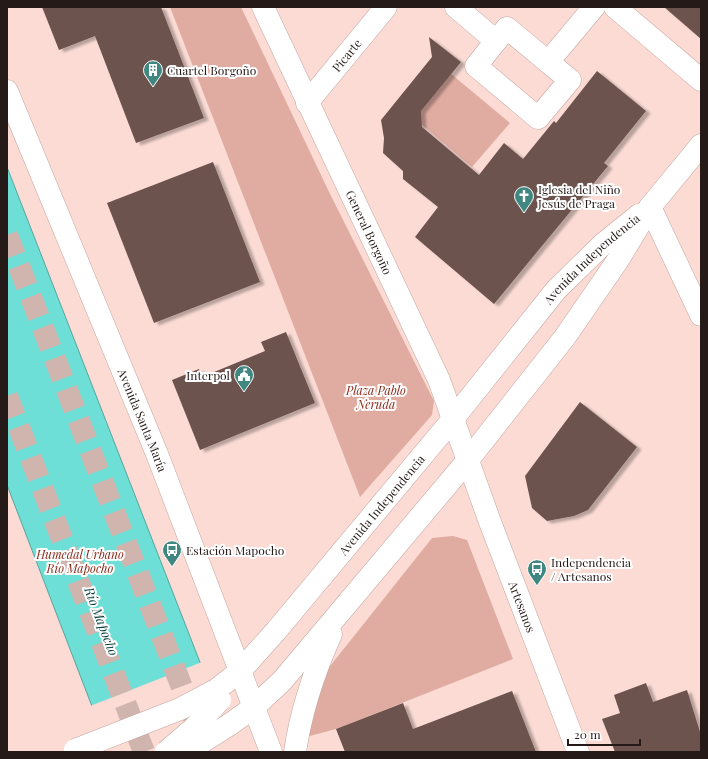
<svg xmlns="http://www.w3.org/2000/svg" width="708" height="759" font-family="'Playfair Display',serif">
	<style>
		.green { fill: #e0aca1 }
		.water { fill: #6edfd6; stroke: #58a49d }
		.pier { fill: #fbdbd4 }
		.building { fill: #6d524d; filter: url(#shadow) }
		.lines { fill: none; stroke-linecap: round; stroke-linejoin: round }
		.highway-tunnel { stroke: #d0b4ae; stroke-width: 22; stroke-dasharray: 22 11; stroke-linecap: butt }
		.minor-casing { stroke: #c5a69f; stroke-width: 23 }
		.major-casing { stroke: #c5a69f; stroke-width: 23 }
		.minor { stroke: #fff; stroke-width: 22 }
		.major { stroke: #fff; stroke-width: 22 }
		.minor-bridge-casing { stroke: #c5a69f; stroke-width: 23; stroke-linecap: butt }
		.major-bridge-casing { stroke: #c5a69f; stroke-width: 23; stroke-linecap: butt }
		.minor-bridge { stroke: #fff; stroke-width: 22 }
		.major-bridge { stroke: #fff; stroke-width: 22 }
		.labels { text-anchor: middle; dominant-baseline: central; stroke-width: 4; stroke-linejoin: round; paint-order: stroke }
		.street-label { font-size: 12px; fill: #251a18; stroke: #fff }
		.poi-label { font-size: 12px; fill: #251a18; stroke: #fff; text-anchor: start }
		.park-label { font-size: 12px; font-style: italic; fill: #8a2919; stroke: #fff }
		.water-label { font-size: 13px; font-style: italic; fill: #053d39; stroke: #fff }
	</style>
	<defs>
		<filter id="shadow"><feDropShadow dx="4.5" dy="2.5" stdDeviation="1" flood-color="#0004"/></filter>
	</defs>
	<rect width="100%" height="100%" fill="#fbdbd4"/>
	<g class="green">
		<path d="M170 7H241L331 196 434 401 432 415 360 497Z"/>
		<path d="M450 73 510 123 472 167 413 117Z"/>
		<path d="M453 536 467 540 513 659 336 729 306 737 323 675 432 538Z"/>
	</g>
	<path class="water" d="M7 167 235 752 93 709 7 485Z"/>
	<path class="pier" d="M202 662 237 752H108L90 706Z"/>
	<g class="building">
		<path d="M42 7H161L204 118 136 143 95 36 59 50Z"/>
		<path d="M664 7H701V39Z"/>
		<path d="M429 37 461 62 421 111 422 127 479 175 504 143 523 159 554 121 556 123 597 71 646 111 604 163 608 166 494 304 415 237 438 207 403 179V171L383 153 384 138 381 120 432 57Z"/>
		<path d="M213 162 260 282 154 323 107 203Z"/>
		<path d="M286 332 315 403 200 450 172 380 199 369 202 377 265 351 261 342Z"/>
		<path d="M580 402 637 447 588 510 574 516 547 521 532 508 525 476Z"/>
		<path d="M646 683 653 702 687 690 701 735V752H615L602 719 620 713 614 695Z"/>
		<path d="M512 691 536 752H345L336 729 403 703 413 729Z"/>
	</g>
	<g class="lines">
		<g class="highway-tunnel">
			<path d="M7 235 207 752"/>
			<path d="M7 396 144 752"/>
		</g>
		<g class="minor-casing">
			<g id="minor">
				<path d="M456 7 496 41 476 66 538 118 570 80 548 62 594 7"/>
				<path d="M615 7 701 80"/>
				<path d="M496 41 507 28 548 62"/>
				<path id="s1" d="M307 103 386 7"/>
				<path d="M650 207 701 315"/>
			</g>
		</g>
		<g class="major-casing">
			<g id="major">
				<path id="s2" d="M263 7 439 380 490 522 578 752"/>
				<path id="s3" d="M7 91 157 454 271 752"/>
				<path id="s4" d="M216 690 240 671 276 631 453 419 556 290 603 244 639 215"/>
				<path d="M229 725 253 708 282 681 468 460 565 337 618 260 650 207 701 145"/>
				<path d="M295 752C301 711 314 672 331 634"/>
			</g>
		</g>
		<use href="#minor" class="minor"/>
		<use href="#major" class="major"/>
		<g class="minor-bridge-casing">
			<path id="minor-bridge" d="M166 752 194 728 220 700"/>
		</g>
		<g class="major-bridge-casing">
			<g id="major-bridge">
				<path d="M75 750 180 709 216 690"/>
				<path d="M186 752 229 725"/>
			</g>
		</g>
		<use href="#minor-bridge" class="minor-bridge"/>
		<use href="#major-bridge" class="major-bridge"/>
	</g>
	<defs>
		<g id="building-pin" transform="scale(1)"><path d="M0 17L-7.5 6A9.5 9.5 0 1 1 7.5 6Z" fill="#408782" stroke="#fff"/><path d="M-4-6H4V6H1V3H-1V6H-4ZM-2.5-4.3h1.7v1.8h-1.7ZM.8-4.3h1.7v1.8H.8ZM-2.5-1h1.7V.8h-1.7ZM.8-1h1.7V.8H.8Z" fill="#fff"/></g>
		<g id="church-pin" transform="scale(1)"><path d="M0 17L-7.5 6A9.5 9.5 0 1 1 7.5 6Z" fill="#408782" stroke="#fff"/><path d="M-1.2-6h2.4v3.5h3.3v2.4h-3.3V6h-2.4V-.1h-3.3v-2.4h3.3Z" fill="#fff"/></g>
		<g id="civic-pin" transform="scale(1)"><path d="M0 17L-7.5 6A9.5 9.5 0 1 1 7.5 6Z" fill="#408782" stroke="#fff"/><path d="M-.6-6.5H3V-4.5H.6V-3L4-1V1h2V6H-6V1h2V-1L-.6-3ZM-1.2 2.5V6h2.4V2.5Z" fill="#fff"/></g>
		<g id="bus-pin" transform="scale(1)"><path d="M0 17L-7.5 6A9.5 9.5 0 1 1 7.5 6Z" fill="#408782" stroke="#fff"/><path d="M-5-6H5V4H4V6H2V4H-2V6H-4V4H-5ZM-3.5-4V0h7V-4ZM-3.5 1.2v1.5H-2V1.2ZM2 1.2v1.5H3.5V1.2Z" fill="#fff"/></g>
	</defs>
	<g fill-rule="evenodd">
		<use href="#building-pin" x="153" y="70"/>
		<use href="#church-pin" x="524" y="196"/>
		<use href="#civic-pin" x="244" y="375"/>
		<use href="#bus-pin" x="172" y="550"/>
		<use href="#bus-pin" x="537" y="569"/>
	</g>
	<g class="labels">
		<g class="street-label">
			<text stroke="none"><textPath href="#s1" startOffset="62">Picarte</textPath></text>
			<text stroke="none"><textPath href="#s2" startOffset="249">General Borgoño</textPath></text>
			<text stroke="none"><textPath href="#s4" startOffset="573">Avenida Independencia</textPath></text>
			<text stroke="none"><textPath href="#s3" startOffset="356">Avenida Santa María</textPath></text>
			<text stroke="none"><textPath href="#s4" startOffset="249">Avenida Independencia</textPath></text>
			<text stroke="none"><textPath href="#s2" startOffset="654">Artesanos</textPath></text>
		</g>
		<g class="poi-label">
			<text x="167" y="70">Cuartel Borgoño</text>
			<text x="538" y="189">Iglesia del Niño<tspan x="538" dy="14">Jesús de Praga</tspan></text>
			<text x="230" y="375" text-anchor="end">Interpol</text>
			<text x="186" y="550">Estación Mapocho</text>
			<text x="551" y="562">Independencia<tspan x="551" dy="14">/ Artesanos</tspan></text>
		</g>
		<g class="park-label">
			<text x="376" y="390">Plaza Pablo<tspan x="376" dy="14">Neruda</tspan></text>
			<text x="80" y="554">Humedal Urbano<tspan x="80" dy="14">Río Mapocho</tspan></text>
		</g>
		<g class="water-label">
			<text transform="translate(102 621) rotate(69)">Río Mapocho</text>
		</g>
	</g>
	<rect width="708" height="759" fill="none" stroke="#251a18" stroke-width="16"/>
	<path d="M568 739v6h72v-6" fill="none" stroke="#251a18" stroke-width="2"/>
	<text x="574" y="739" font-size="12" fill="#251a18" stroke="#ffffff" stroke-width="3" paint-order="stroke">20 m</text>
</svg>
